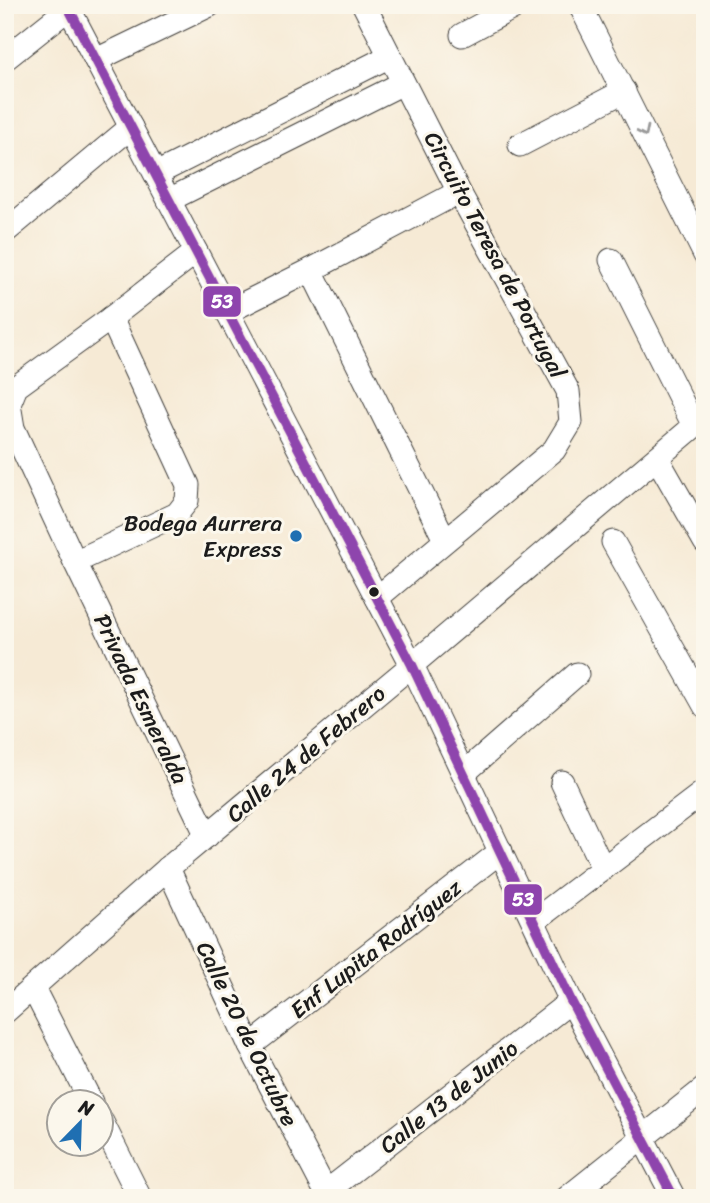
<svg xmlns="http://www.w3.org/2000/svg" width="710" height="1203" font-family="Sriracha,sans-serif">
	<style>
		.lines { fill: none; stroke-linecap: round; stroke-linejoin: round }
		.street-casing { stroke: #3d3b38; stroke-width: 25 }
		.street { stroke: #fff; stroke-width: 23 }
		.bus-1-casing { stroke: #fbf7ec; stroke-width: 16 }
		.bus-1 { stroke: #8e44ad; stroke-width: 10 }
		.oneway { stroke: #999 }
		.poi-dot { fill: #1f6fb2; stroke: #fbf7ec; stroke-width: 2.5 }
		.bus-dot { fill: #1c1c1c; stroke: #fbf7ec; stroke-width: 2.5 }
		.labels { text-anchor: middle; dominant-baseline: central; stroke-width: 6; stroke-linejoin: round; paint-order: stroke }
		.street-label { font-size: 23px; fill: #1c1c1c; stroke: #fbf7ec }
		.poi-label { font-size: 23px; fill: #1c1c1c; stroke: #fbf7ec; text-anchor: end }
		.line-badge { stroke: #fbf7ec; stroke-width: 2.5 }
		.badge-label { font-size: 19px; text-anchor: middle; font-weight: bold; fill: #fff }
	</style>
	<rect width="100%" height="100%" fill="#fbf7ec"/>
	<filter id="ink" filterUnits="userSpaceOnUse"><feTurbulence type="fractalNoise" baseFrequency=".0143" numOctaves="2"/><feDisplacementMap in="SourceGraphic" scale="14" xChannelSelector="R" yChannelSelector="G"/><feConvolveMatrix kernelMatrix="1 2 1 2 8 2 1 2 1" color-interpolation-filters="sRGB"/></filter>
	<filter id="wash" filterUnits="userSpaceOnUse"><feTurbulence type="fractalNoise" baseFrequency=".00686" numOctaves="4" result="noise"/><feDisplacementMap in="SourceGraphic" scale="28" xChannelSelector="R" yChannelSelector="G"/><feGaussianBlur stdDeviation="1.57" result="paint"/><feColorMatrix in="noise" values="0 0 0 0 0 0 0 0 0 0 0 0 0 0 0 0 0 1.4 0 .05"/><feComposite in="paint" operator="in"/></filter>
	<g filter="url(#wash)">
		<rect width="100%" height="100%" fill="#f6ead5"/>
	</g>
	<g filter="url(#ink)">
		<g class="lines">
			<g class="street-casing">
				<g id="street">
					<path d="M67 5 412 665 571 1001 674 1198"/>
					<path d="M364 5 459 192 568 391 571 422 554 450 377 598"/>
					<path d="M580 5 705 255"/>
					<path d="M462 35 518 5"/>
					<path d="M5 59 69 8"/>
					<path d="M96 60 210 5"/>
					<path d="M520 145 624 91"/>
					<path d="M156 174 390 56"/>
					<path d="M169 200 403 83"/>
					<path d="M5 232 131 127"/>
					<path d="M196 252 111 318 16 387 9 404 13 428 75 562 207 836"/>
					<path d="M611 260 694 426"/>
					<path d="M311 270 445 540"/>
					<path d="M227 312 311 270 459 192"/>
					<path d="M657 458 705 542"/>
					<path d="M613 542 705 706"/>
					<path d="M75 562 177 514 187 501 188 485 111 318"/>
					<path d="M464 773 577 674"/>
					<path d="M562 782 603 869"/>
					<path d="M168 868 250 1046 329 1198"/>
					<path d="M534 921 705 791"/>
					<path d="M33 988 91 1102"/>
					<path d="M5 1012 168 868 412 665 705 417"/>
					<path d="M250 1046 501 851"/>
					<path d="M102 1122 140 1198"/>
					<path d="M326 1192 571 1001"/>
					<path d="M567 1198 705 1088"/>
				</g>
			</g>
			<use href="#street" class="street"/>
			<g class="bus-1-casing">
				<path id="bus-1" d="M67 5 412 665 571 1001 674 1198"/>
			</g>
			<use href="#bus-1" class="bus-1"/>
		</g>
		<defs><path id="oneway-chevron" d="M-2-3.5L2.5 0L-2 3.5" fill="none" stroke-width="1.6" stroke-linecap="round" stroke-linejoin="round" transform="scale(1.75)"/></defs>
		<use class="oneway" href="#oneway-chevron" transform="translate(644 132) rotate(64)"/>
	</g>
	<circle class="poi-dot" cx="296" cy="536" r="7"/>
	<circle class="bus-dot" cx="374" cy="592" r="6"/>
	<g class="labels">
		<g class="street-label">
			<text transform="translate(495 255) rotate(62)">Circuito Teresa de Portugal</text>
			<text transform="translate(141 699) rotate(64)">Privada Esmeralda</text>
			<text transform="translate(306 754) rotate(-40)">Calle 24 de Febrero</text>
			<text transform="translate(376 949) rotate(-38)">Enf Lupita Rodríguez</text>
			<text transform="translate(247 1034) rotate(64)">Calle 20 de Octubre</text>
			<text transform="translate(449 1097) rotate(-38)">Calle 13 de Junio</text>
		</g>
		<g class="poi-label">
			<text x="282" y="523">Bodega Aurrera<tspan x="282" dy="26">Express</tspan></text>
		</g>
	</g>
	<g class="line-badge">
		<rect x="202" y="285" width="40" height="33" rx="7" fill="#8e44ad"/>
		<rect x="503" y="883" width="40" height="33" rx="7" fill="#8e44ad"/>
	</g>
	<g class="badge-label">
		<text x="222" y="308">53</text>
		<text x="523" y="906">53</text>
	</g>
	<rect width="710" height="1203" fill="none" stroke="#fbf7ec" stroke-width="28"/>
	<g transform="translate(80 1123) rotate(23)"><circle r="33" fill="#fbf7ec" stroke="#a29f99" stroke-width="2"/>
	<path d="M0-5L12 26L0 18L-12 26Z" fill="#1f6fb2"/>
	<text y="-10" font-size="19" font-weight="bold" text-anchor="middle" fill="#1c1c1c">N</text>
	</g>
</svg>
